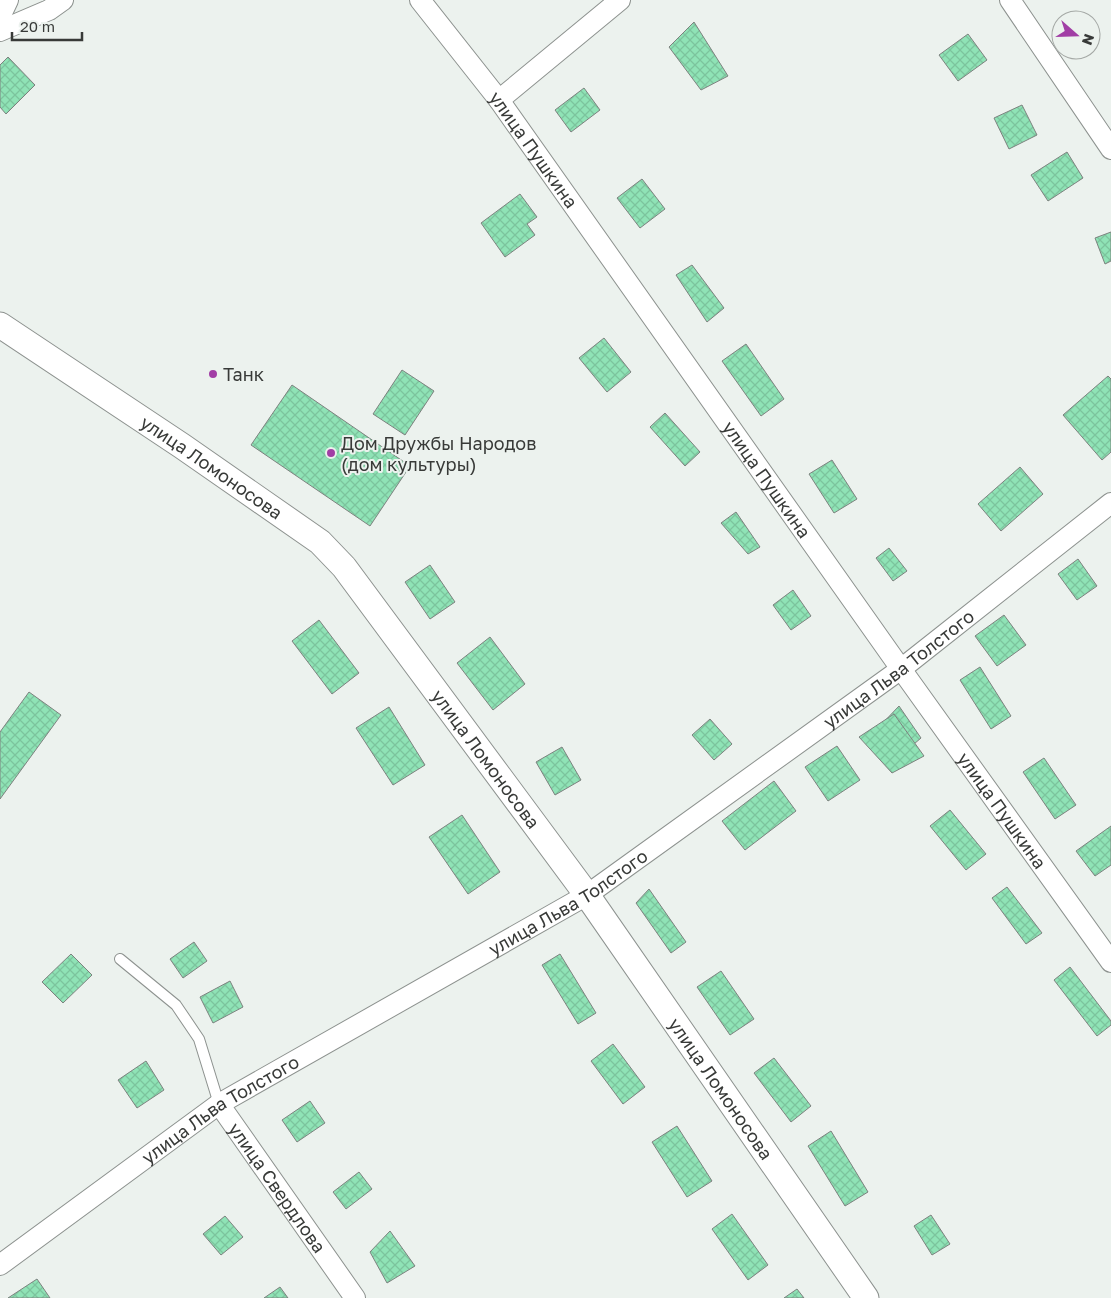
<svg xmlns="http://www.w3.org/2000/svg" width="1111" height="1298" font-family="'Golos Text',sans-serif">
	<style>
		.building { fill: url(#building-cross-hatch); stroke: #7d827f }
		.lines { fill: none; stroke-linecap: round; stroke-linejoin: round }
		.service-casing { stroke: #8d928f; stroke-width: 12 }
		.minor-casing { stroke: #8d928f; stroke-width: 22 }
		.tertiary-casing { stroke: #8d928f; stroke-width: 27 }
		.service { stroke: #fff; stroke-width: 10 }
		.minor { stroke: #fff; stroke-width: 20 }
		.tertiary { stroke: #fff; stroke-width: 25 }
		.poi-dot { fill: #a13ea5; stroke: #ecf2ee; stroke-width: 2 }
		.labels { text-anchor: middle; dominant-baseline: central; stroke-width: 4; stroke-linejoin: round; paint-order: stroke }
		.street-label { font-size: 18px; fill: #383a38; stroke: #ecf2ee }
		.poi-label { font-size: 18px; fill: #383a38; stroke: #ecf2ee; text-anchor: start }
	</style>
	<defs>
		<pattern id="building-cross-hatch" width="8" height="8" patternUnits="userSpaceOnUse" patternTransform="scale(1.25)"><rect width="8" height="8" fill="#8fe3b6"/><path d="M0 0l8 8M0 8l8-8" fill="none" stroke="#7cc49d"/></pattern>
	</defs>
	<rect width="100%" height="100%" fill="#ecf2ee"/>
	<g class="building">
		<path d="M694 22 728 76 701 90 669 47Z"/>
		<path d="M968 34 987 60 958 81 939 55Z"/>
		<path d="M8 57 35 85 6 114 0 107V65Z"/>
		<path d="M584 88 600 110 571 132 555 110Z"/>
		<path d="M1022 105 1037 135 1009 149 994 118Z"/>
		<path d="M1067 152 1083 178 1048 201 1031 175Z"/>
		<path d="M642 179 665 209 640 228 617 198Z"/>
		<path d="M520 194 537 217 527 224 535 235 505 257 481 223Z"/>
		<path d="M1111 232V261L1105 264 1095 238Z"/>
		<path d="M692 265 724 308 707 322 676 275Z"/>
		<path d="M604 338 631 372 607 392 579 358Z"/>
		<path d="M746 344 784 399 761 416 722 361Z"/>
		<path d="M402 370 434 391 405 435 373 414Z"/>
		<path d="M1108 376 1111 379V452L1102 460 1063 415Z"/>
		<path d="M292 385 410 466 370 526 251 445Z"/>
		<path d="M665 413 700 452 685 466 650 427Z"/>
		<path d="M832 460 857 499 834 513 809 474Z"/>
		<path d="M1020 467 1043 494 1001 531 978 504Z"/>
		<path d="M736 512 760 547 748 554 721 523Z"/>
		<path d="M889 548 907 571 893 581 876 558Z"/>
		<path d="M1078 559 1097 586 1077 600 1058 574Z"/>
		<path d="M430 565 455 602 430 619 405 582Z"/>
		<path d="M793 590 811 616 791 630 773 605Z"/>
		<path d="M1004 615 1026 645 997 666 975 636Z"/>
		<path d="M319 620 359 673 332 694 292 641Z"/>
		<path d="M490 637 525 684 493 710 457 663Z"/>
		<path d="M980 667 1011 716 991 729 960 680Z"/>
		<path d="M29 692 61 715 0 799V732Z"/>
		<path d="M899 706 921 738 907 750 879 727Z"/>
		<path d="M389 707 425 765 393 785 356 728Z"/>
		<path d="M894 714 924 756 892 773 859 737Z"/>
		<path d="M710 719 732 744 714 760 692 735Z"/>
		<path d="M837 746 860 780 828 801 805 767Z"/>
		<path d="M562 747 581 780 555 795 536 762Z"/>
		<path d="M1044 758 1076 805 1055 819 1023 772Z"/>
		<path d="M774 781 796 811 745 850 722 821Z"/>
		<path d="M950 810 986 854 966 870 930 826Z"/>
		<path d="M462 815 500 872 468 894 429 837Z"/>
		<path d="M1111 826V865L1095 876 1076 851Z"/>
		<path d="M1007 887 1042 933 1026 944 992 898Z"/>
		<path d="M649 889 686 942 671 953 636 903Z"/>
		<path d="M194 942 207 961 183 978 170 959Z"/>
		<path d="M71 954 92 975 63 1003 42 982Z"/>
		<path d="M560 954 596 1013 578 1024 542 965Z"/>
		<path d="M1070 967 1111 1021V1025L1097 1036 1054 980Z"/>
		<path d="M721 971 754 1019 730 1035 697 987Z"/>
		<path d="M230 981 243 1007 213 1023 200 997Z"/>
		<path d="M613 1044 645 1087 623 1104 591 1061Z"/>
		<path d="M774 1058 811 1106 791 1122 754 1073Z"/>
		<path d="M146 1061 164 1090 137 1108 118 1080Z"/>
		<path d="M310 1101 325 1123 297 1142 282 1120Z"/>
		<path d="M677 1126 712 1181 687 1197 652 1142Z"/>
		<path d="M831 1131 868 1192 845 1206 808 1146Z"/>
		<path d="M359 1172 372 1189 346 1209 333 1192Z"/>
		<path d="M732 1214 768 1265 748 1280 712 1229Z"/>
		<path d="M931 1215 950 1244 932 1255 914 1226Z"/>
		<path d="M225 1216 243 1237 221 1255 203 1234Z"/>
		<path d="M390 1231 415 1266 387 1283 370 1252Z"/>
		<path d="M37 1279 50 1298H8Z"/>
		<path d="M280 1287 288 1298H264Z"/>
		<path d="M797 1289 804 1298H784Z"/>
	</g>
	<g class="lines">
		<g class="service-casing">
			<path id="service" d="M120 959 176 1005 199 1039 219 1104"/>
		</g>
		<g class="minor-casing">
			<g id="minor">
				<path id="s1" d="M420 0 499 100 901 669 1111 962"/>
				<path d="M1010 0 1111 149"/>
				<path d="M0 17 8 0"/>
				<path d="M0 31 49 10 63 0"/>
				<path d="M499 100 620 0"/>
				<path id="s2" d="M219 1104 355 1298"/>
				<path id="s3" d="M0 1265 219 1104 587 895 901 669 1111 503"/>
			</g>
		</g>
		<g class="tertiary-casing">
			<g id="tertiary">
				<path id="s4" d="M0 325 182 446 320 542 344 567 587 895 866 1298"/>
			</g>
		</g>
		<use href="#service" class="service"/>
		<use href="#minor" class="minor"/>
		<use href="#tertiary" class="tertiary"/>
	</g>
	<g class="poi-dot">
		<circle cx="213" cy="374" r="5"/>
		<circle cx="331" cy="453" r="5"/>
	</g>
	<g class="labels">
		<g class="street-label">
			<text stroke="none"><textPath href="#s1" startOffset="188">улица Пушкина</textPath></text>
			<text stroke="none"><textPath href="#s4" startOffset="255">улица Ломоносова</textPath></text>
			<text stroke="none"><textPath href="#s1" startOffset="592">улица Пушкина</textPath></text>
			<text stroke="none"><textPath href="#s3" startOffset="1080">улица Льва Толстого</textPath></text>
			<text stroke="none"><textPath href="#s4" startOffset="660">улица Ломоносова</textPath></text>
			<text stroke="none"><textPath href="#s1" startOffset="998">улица Пушкина</textPath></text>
			<text stroke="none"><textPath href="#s3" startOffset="675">улица Льва Толстого</textPath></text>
			<text stroke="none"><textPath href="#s4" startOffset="1065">улица Ломоносова</textPath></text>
			<text stroke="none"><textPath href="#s3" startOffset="270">улица Льва Толстого</textPath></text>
			<text stroke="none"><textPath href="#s2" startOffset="102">улица Свердлова</textPath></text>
		</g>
		<g class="poi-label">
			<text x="223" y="374">Танк</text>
			<text x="341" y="443">Дом Дружбы Народов<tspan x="341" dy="21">(дом культуры)</tspan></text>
		</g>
	</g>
	<g transform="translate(1076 35) rotate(110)"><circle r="24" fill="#ecf2ee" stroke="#a4a8a5"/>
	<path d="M0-4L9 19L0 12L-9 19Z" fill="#a13ea5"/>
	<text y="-8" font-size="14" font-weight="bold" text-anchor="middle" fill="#383a38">N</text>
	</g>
	<path d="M12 32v8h70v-8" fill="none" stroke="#383a38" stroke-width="2.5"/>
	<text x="20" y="32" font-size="15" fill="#383a38" stroke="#ecf2ee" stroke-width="4" paint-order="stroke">20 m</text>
</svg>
